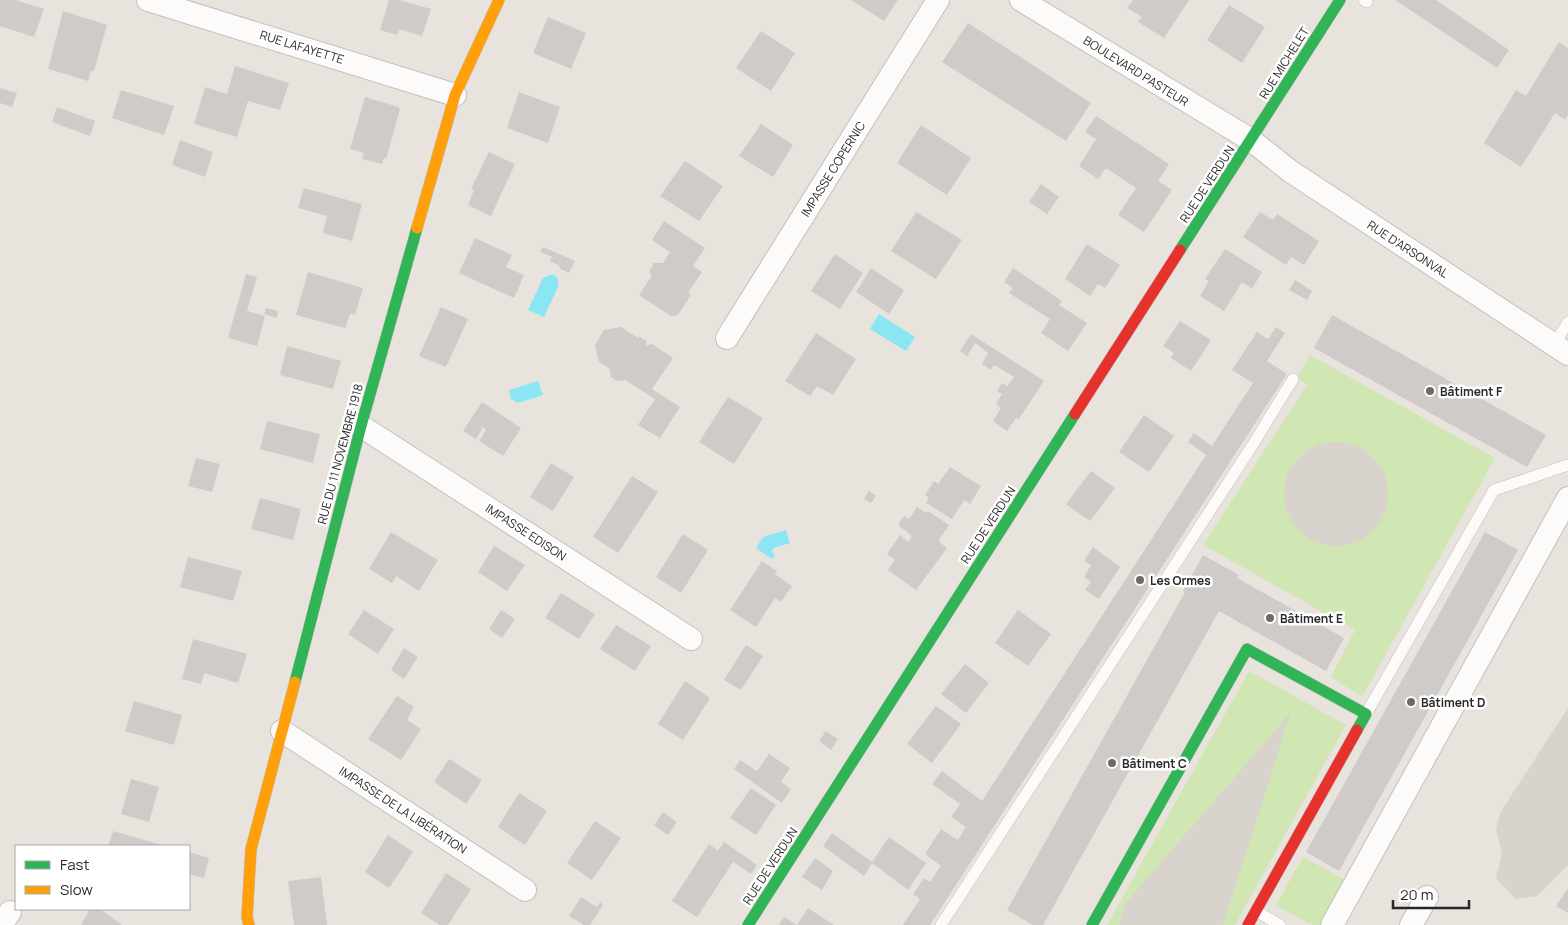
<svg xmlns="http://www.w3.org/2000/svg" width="1568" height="925" font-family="Manrope,sans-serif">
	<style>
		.green { fill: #d0e6b3 }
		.plaza { fill: #d9d3ce }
		.water { fill: #8ae6f2 }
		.building { fill: #cfcbc8 }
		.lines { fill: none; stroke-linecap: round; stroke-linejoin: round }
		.lane-casing { stroke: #c2c0c0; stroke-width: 12 }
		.street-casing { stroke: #c2c0c0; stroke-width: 24 }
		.fast-casing { stroke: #c2c0c0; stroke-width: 12 }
		.slow-casing { stroke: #c2c0c0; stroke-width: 12 }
		.jam-casing { stroke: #c2c0c0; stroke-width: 12 }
		.lane { stroke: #fcfbfa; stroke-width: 11 }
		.street { stroke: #fcfbfa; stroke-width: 22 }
		.fast { stroke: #30b455; stroke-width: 11 }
		.slow { stroke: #ff9f0a; stroke-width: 11 }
		.jam { stroke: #e5322d; stroke-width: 11 }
		.poi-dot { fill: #6c6a68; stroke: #fff; stroke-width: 2 }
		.labels { text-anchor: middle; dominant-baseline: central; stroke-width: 5; stroke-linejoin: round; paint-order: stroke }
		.street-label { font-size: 12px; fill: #292929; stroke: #fff }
		.poi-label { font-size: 12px; font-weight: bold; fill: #292929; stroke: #fff; text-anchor: start }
	</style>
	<rect width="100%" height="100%" fill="#e9e3de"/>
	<g class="green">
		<path d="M1310 355 1495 458 1362 697 1331 677 1355 630 1203 545 1307 385 1297 378Z"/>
		<path d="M1249 671 1346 725 1235 925H1107Z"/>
		<path d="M1303 857 1344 879 1319 925H1312L1276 905Z"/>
	</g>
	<g class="plaza">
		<circle cx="1336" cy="494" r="52"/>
		<path d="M1568 708V865L1537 896 1516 899 1496 878 1502 854 1496 830 1500 813Z"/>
		<path d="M1291 712 1223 925H1119L1126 903Z"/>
	</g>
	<g class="water">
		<path d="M552 274 557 277 558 284 559 285 544 317 528 310 543 278Z"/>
		<path d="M879 314 915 337 906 351 870 329Z"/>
		<path d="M538 381 543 395 518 403 511 399 509 390Z"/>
		<path d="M786 530 790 543 774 548 771 552 775 555 772 559 756 548 763 537Z"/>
	</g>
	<g class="building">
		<path d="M0 0H16L44 9 34 37 0 26Z"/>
		<path d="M389 0H399L431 9 422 36 399 29 397 35 380 30Z"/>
		<path d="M851 0H898L884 21Z"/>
		<path d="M1133 0H1189L1164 38 1138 22 1142 17 1127 8Z"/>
		<path d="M1395 0H1436L1509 50 1497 68Z"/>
		<path d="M1229 5 1265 27 1242 63 1207 40Z"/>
		<path d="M63 11 107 25 94 71H91L88 81 48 69Z"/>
		<path d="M548 17 586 33 571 69 533 53Z"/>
		<path d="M968 23 1091 103 1066 141 942 62Z"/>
		<path d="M761 31 795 53 771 91 736 68Z"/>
		<path d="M1559 42 1568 48V115L1565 120 1555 113 1521 167 1484 143 1516 90 1526 96Z"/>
		<path d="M235 66 289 83 280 110 248 101 237 137 194 124 205 87 227 94Z"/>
		<path d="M0 88 17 93 12 107 0 103Z"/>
		<path d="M121 90 174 106 164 135 112 118Z"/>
		<path d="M519 92 560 107 548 143 507 128Z"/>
		<path d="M365 97 398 107 400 109 386 159 384 158 382 164 362 159 364 153 350 149Z"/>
		<path d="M57 107 95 121 90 136 52 122Z"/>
		<path d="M1096 116 1169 164 1158 181 1172 190 1144 232 1118 215 1136 188 1106 168 1098 179 1079 166 1096 139 1085 132Z"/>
		<path d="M761 124 793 145 773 177 739 156Z"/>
		<path d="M921 125 971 158 947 195 897 163Z"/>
		<path d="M180 140 213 152 205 177 172 165Z"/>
		<path d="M489 152 515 164 491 216 468 205 474 190 471 189Z"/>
		<path d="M685 161 723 186 699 221 660 196Z"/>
		<path d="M1041 184 1059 197 1047 214 1029 202Z"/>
		<path d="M304 188 362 204 352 241 323 233 327 216 298 208Z"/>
		<path d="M916 212 962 240 936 279 891 251Z"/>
		<path d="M1260 212 1273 220 1277 214 1319 241 1304 265 1291 257 1286 265 1243 237Z"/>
		<path d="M664 221 705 248 693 266 702 272 688 293 691 295 678 315 671 316 639 295 651 277 650 270 654 263H663L670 252 652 240Z"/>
		<path d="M475 238 512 255 506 267 524 275 514 298 459 273Z"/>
		<path d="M1087 244 1120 265 1105 288 1098 284 1090 296 1065 279Z"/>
		<path d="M543 247 575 261 569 273 559 268 560 266 550 261 552 257 540 252Z"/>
		<path d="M1225 249 1262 272 1252 289 1242 282 1224 311 1200 296 1209 281 1205 279Z"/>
		<path d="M835 254 863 273 840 309 811 291Z"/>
		<path d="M871 268 904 290 889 314 856 292Z"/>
		<path d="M1013 268 1062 301 1059 305 1087 323 1068 351 1041 333 1050 319 1009 293 1013 288 1004 282Z"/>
		<path d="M308 272 363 288 355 315 350 314 345 328 296 315Z"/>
		<path d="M246 274 257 277 247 311 265 316 257 346 228 338Z"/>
		<path d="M1295 280 1312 291 1307 300 1289 290Z"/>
		<path d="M441 307 468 319 446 367 419 356Z"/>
		<path d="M266 308 278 311 277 318 264 314Z"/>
		<path d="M1332 315 1546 435 1527 467 1314 348Z"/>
		<path d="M1180 321 1211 340 1191 371 1171 358 1174 353 1163 346Z"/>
		<path d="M621 327 638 338 639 336 647 342 645 346 652 344 673 358 652 389 680 407 660 438 638 425 655 399 625 380 617 381 611 377 610 369 599 362 595 345 604 330Z"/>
		<path d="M1276 327 1285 333 1267 361 1287 374 930 925H903L920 899 913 894 924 878 930 882 941 866 925 854 941 829 958 840 966 827 951 817 960 804 932 784 942 771 982 801 1206 455 1188 442 1194 433 1212 446 1253 383 1232 370 1257 332 1268 339Z"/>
		<path d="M816 333 856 359 833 395 817 386 810 396 785 381Z"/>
		<path d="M971 334 1044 381 1019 419 1016 418 1007 431 993 421 1001 408 996 404 1002 394 997 391 1002 383 1007 386 1014 377 994 365 991 370 982 364 988 353 975 343 967 356 960 351Z"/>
		<path d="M287 346 341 361 333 389 280 375Z"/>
		<path d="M728 397 763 418 734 464 699 442Z"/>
		<path d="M482 402 521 428 503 456 479 441 486 430 483 427 476 439 463 431Z"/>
		<path d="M1144 415 1174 436 1149 472 1119 452Z"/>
		<path d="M267 421 320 434 313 463 260 449Z"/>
		<path d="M196 458 220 464 212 492 188 486Z"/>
		<path d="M551 463 574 477 553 511 530 497Z"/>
		<path d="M950 467 981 486 970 504 964 500 952 519 926 503 929 498 925 495 934 481 938 484Z"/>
		<path d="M1091 471 1115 488 1090 521 1066 504Z"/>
		<path d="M632 476 658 492 618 553 593 537Z"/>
		<path d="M869 491 876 496 871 503 864 499Z"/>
		<path d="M260 498 301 509 293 540 251 529Z"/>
		<path d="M917 507 926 513 928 511 949 525 938 541 947 548 916 590 888 570 895 560 887 554 900 535 908 542 912 536 898 525 904 516 909 519Z"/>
		<path d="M391 532 438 560 419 591 396 576 392 583 369 569Z"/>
		<path d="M1485 532 1518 550 1339 871 1306 852Z"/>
		<path d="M683 534 708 550 681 593 656 577Z"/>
		<path d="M494 546 525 565 507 591 478 572Z"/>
		<path d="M1093 547 1120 567 1099 599 1085 590 1091 582 1084 577 1091 565 1084 561Z"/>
		<path d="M1203 555 1239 575 1237 578 1344 638 1326 671 1219 611 1043 925H1033L1007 910 1185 592 1183 591Z"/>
		<path d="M188 557 242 571 233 601 180 587Z"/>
		<path d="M762 561 777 571 775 574 792 586 781 602 775 598 756 627 730 610Z"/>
		<path d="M561 593 595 614 579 639 545 618Z"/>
		<path d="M364 610 394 629 378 654 348 634Z"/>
		<path d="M501 610 515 619 502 638 489 629Z"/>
		<path d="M1018 610 1051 634 1028 666 995 643Z"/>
		<path d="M616 625 651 646 635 671 600 649Z"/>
		<path d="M193 639 247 654 238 683 204 673 201 684 182 679Z"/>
		<path d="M746 645 763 656 741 690 724 680Z"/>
		<path d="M404 648 418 657 404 679 391 670Z"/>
		<path d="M965 664 989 683 966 713 941 694Z"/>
		<path d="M685 681 710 698 683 740 658 724Z"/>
		<path d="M397 696 414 707 407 720 421 729 401 760 368 739Z"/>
		<path d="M134 701 182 715 174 745 125 731Z"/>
		<path d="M936 706 961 724 932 763 907 744Z"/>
		<path d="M826 731 838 739 831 750 819 741Z"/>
		<path d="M769 754 790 768 781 782 791 789 782 803 734 769 740 760 757 771Z"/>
		<path d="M449 759 482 780 466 804 434 782Z"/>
		<path d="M131 779 159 787 149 822 121 814Z"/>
		<path d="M751 788 776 805 756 835 730 818Z"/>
		<path d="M519 793 547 811 525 845 498 827Z"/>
		<path d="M663 812 677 822 668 835 654 825Z"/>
		<path d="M595 821 621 838 592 880 567 863Z"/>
		<path d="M113 831 165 846H108Z"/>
		<path d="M832 833 872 862 889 837 926 863 908 890 872 863 864 876 823 846Z"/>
		<path d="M388 835 413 852 389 888 365 872Z"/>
		<path d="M724 842 757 865 751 874 733 862 697 917 672 901 709 844 718 851Z"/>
		<path d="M189 852 209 858 204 878 189 874Z"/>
		<path d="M815 858 833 871 822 890 802 877Z"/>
		<path d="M446 873 471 889 448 925H440L421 913Z"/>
		<path d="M321 877 327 925H294L288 881Z"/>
		<path d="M1568 888V913L1556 906Z"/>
		<path d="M581 897 597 907 600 902 603 905 590 925H584L569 916Z"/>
		<path d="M808 908 817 914 834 925H797Z"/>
		<path d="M90 909H100L122 925H81Z"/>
		<path d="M784 917 797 925H779Z"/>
	</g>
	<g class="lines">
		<g class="lane-casing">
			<g id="lane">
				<path d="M1364 0 1367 2"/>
				<path d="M1554 345 1568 322"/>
				<path d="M1366 714 1494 490 1568 465"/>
				<path d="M1256 911 1280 925"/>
				<path d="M941 925 1252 446 1293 379"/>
			</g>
		</g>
		<g class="street-casing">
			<g id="street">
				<path d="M148 0 455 95"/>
				<path d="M1021 0 1251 140 1290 171 1568 354"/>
				<path d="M727 338 938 0"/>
				<path d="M361 426 691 639"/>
				<path d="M282 731 525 890"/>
				<path d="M1 925 10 912"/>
				<path d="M1332 925 1568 498"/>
				<path d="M1411 925 1427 897"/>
			</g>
		</g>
		<g class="fast-casing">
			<g id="fast">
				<path d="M1180 250 1340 0"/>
				<path d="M295 682 361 426 417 228"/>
				<path d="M748 925 1075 414"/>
				<path d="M1092 925 1247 649 1366 714 1357 730"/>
			</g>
		</g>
		<g class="slow-casing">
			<g id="slow">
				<path d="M417 228 455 95 499 0"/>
				<path d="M249 925 247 917 251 849 295 682"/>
			</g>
		</g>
		<g class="jam-casing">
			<g id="jam">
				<path d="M1075 414 1180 250"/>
				<path d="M1248 925 1357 730"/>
			</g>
		</g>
		<use href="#lane" class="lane"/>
		<use href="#street" class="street"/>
		<use href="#fast" class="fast"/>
		<use href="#slow" class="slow"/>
		<use href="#jam" class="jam"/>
	</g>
	<g class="poi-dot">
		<circle cx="1430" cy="391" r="5"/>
		<circle cx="1140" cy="580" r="5"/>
		<circle cx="1270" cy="618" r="5"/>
		<circle cx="1411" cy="702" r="5"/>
		<circle cx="1112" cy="763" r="5"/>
	</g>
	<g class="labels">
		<g class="street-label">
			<text transform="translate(302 47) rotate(17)">RUE LAFAYETTE</text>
			<text transform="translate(1284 63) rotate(-58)">RUE MICHELET</text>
			<text transform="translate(1136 71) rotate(32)">BOULEVARD PASTEUR</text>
			<text transform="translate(833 169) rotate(-58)">IMPASSE COPERNIC</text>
			<text transform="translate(1207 184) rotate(-57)">RUE DE VERDUN</text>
			<text transform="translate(1408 249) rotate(33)">RUE D'ARSONVAL</text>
			<text transform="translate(340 454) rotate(-75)">RUE DU 11 NOVEMBRE 1918</text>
			<text transform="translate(988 525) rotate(-57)">RUE DE VERDUN</text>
			<text transform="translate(526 532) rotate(33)">IMPASSE EDISON</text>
			<text transform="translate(403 810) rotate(33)">IMPASSE DE LA LIBÉRATION</text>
			<text transform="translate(770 866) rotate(-57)">RUE DE VERDUN</text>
		</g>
		<g class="poi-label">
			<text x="1440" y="391">Bâtiment F</text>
			<text x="1150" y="580">Les Ormes</text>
			<text x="1280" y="618">Bâtiment E</text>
			<text x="1421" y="702">Bâtiment D</text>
			<text x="1122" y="763">Bâtiment C</text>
		</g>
	</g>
	<rect x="15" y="845" width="175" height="65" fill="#ffffff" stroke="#a9a9a9"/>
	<rect x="25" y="861" width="25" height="8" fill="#30b455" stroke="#a9a9a9"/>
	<text x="60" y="870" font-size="15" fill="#292929">Fast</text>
	<rect x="25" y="886" width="25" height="8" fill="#ff9f0a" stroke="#a9a9a9"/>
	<text x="60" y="895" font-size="15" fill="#292929">Slow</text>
	<path d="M1393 900v8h76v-8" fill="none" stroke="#292929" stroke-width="2.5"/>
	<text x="1400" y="900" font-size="15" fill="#292929" stroke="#ffffff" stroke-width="4" paint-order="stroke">20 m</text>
</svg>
